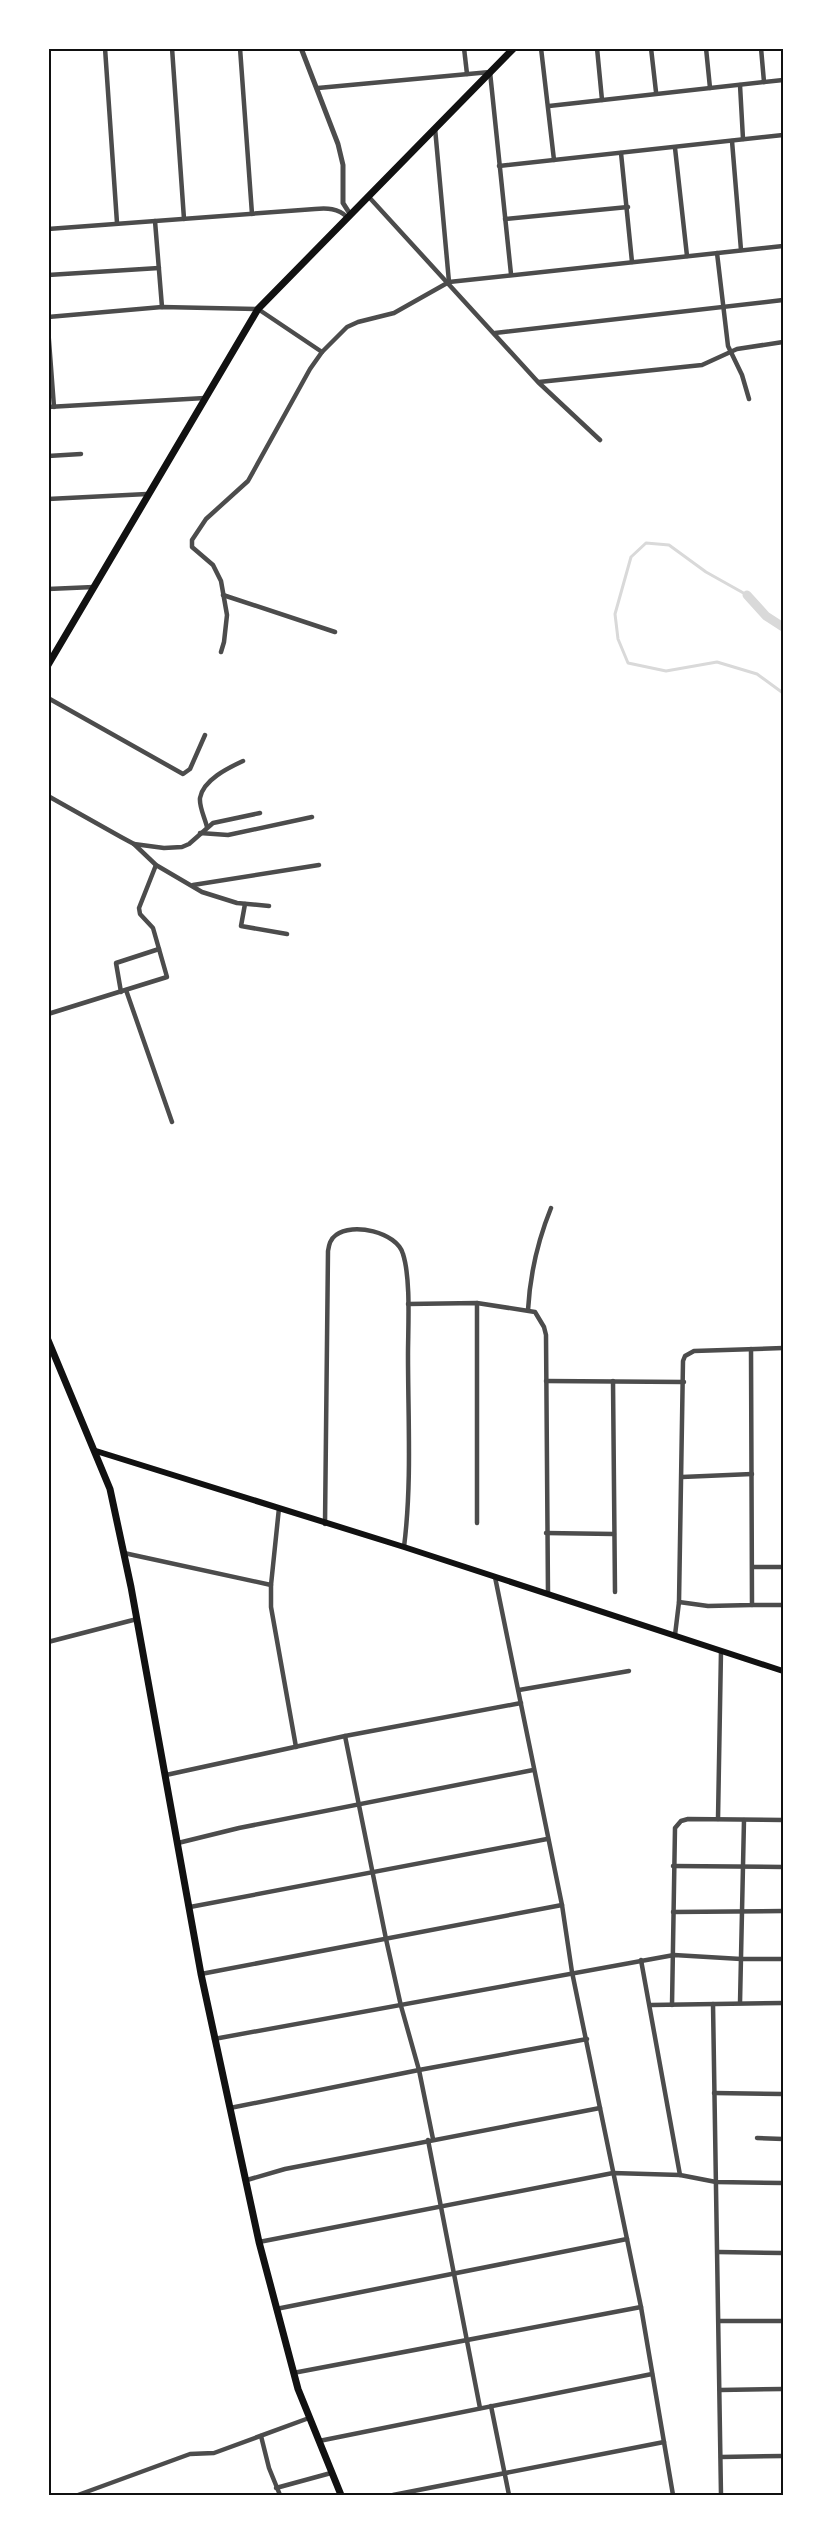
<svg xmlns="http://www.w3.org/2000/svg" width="831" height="2543" font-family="'Times New Roman',serif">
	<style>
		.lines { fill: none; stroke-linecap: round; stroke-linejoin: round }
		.stream { stroke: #d9d9d9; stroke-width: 3 }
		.canal { stroke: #d9d9d9; stroke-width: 9 }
		.minor { stroke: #4c4c4c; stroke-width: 4.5 }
		.tertiary { stroke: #4c4c4c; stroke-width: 5 }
		.secondary { stroke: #111; stroke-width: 6 }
		.primary { stroke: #111; stroke-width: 7 }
		.neatline { fill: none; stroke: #111; stroke-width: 2 }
	</style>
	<rect width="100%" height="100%" fill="#fff"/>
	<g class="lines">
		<path class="stream" d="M747 595 706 572 669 545 646 543 631 557 615 614 618 639 628 663 666 671 717 662 757 674 783 693"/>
		<path class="canal" d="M747 595 766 616 783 627"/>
		<g class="minor">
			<path d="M105 48 117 223"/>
			<path d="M172 48 184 219"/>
			<path d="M240 48 252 214"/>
			<path d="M464 48 467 74"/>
			<path d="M541 48 554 160"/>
			<path d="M597 48 602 100"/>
			<path d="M651 48 656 92"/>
			<path d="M706 48 710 88"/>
			<path d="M761 48 764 82"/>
			<path d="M740 85 743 139"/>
			<path d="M318 88 490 72 511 274"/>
			<path d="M549 106 783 80"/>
			<path d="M435 128 449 282"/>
			<path d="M732 141 741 250"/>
			<path d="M675 148 687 256"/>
			<path d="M621 153 632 262"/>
			<path d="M499 166 783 135"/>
			<path d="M368 196 538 382 600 440"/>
			<path d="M505 219 628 207"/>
			<path d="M155 221 162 307"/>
			<path d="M48 229 315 209C327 208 338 208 347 217"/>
			<path d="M717 253 728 346 742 375 749 399"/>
			<path d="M48 275 159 268"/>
			<path d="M48 317 162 307 258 309 322 352"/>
			<path d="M48 328 54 407"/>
			<path d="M495 333 783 300"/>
			<path d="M539 382 702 365 737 349 783 342"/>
			<path d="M48 407 205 398"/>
			<path d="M48 456 81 454"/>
			<path d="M48 499 147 494"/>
			<path d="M48 589 94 587"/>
			<path d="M223 595 335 632"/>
			<path d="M221 652 224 642 227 615 221 581 213 565 192 547V540L206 519 248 481 310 369 322 352 347 327 358 322 394 313 449 282 783 246"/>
			<path d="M48 698 183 774 190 769 205 735"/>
			<path d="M48 796 121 837 134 844 156 865 202 892 237 903 269 906"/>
			<path d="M207 827C205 818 199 807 200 798 203 780 228 768 243 761"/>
			<path d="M200 833 228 835 312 817"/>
			<path d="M134 844 164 848 182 847 189 844 213 823 260 813"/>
			<path d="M193 885 319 865"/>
			<path d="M245 904 241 926 287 934"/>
			<path d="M126 990 172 1122"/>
			<path d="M121 992 116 963 159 949"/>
			<path d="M48 1014 167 977 153 928 140 914 139 908 156 865"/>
			<path d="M477 1303V1523"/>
			<path d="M408 1304 477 1303 535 1312 544 1327 546 1335 548 1594"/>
			<path d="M528 1310C530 1275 538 1240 551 1208"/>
			<path d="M546 1381 684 1382"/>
			<path d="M613 1381 615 1592"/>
			<path d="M682 1477 752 1474"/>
			<path d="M279 1508 271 1585V1607L296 1747"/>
			<path d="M325 1524 328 1251C329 1245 330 1239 336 1235 352 1222 397 1232 403 1254 411 1279 408 1327 408 1355 408 1419 412 1484 404 1547"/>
			<path d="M546 1533 614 1534"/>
			<path d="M124 1553 271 1585"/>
			<path d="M753 1567H783"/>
			<path d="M495 1577 562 1905 572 1972 641 2307 673 2495"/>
			<path d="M679 1602 708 1606 752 1605 751 1349"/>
			<path d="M752 1605H783"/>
			<path d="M675 1635 679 1602 683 1361 685 1356 694 1351 783 1348"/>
			<path d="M48 1642 137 1619"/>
			<path d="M519 1690 629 1671"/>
			<path d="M345 1736 386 1939 401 2006 419 2070 433 2139"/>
			<path d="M166 1775 345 1736 521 1703"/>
			<path d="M718 1819 721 1651"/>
			<path d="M178 1843 239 1828 533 1770"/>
			<path d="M673 1866 783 1867"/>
			<path d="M190 1907 547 1839"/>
			<path d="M673 1912 783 1911"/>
			<path d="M641 1960 680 2175"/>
			<path d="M201 1974 562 1905"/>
			<path d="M740 2003 744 1820"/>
			<path d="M713 2004 721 2495"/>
			<path d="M651 2005 783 2003"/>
			<path d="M672 2005 675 1828 681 1821 688 1819 783 1820"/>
			<path d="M214 2039 674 1955 741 1959H783"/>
			<path d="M714 2093 783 2094"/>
			<path d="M230 2108 419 2070 587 2039"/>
			<path d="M757 2138 783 2139"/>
			<path d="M428 2140 480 2408"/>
			<path d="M247 2180 285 2169 600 2108"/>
			<path d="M259 2242 613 2173 680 2175 716 2182 783 2183"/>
			<path d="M718 2252 783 2253"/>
			<path d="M276 2309 627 2239"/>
			<path d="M719 2321H783"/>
			<path d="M293 2373 641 2307"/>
			<path d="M720 2390 783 2389"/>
			<path d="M491 2406 509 2495"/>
			<path d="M261 2436 269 2468 280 2495"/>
			<path d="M319 2441 652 2374"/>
			<path d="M721 2457 783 2456"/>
			<path d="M276 2488 331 2473"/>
			<path d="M78 2495 190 2454 214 2453 309 2418"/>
			<path d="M393 2495 664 2442"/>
		</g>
		<path class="tertiary" d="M301 48 338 144 343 165V203L350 214"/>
		<path class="secondary" d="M96 1451 404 1547 783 1671"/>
		<g class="primary">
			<path d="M48 665 258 309 514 48"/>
			<path d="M48 1340 110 1489 131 1587 201 1974 259 2242 298 2389 341 2495"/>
		</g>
	</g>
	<rect width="831" height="2543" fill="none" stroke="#ffffff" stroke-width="99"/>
	<rect x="50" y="50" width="732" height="2444" class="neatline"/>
</svg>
